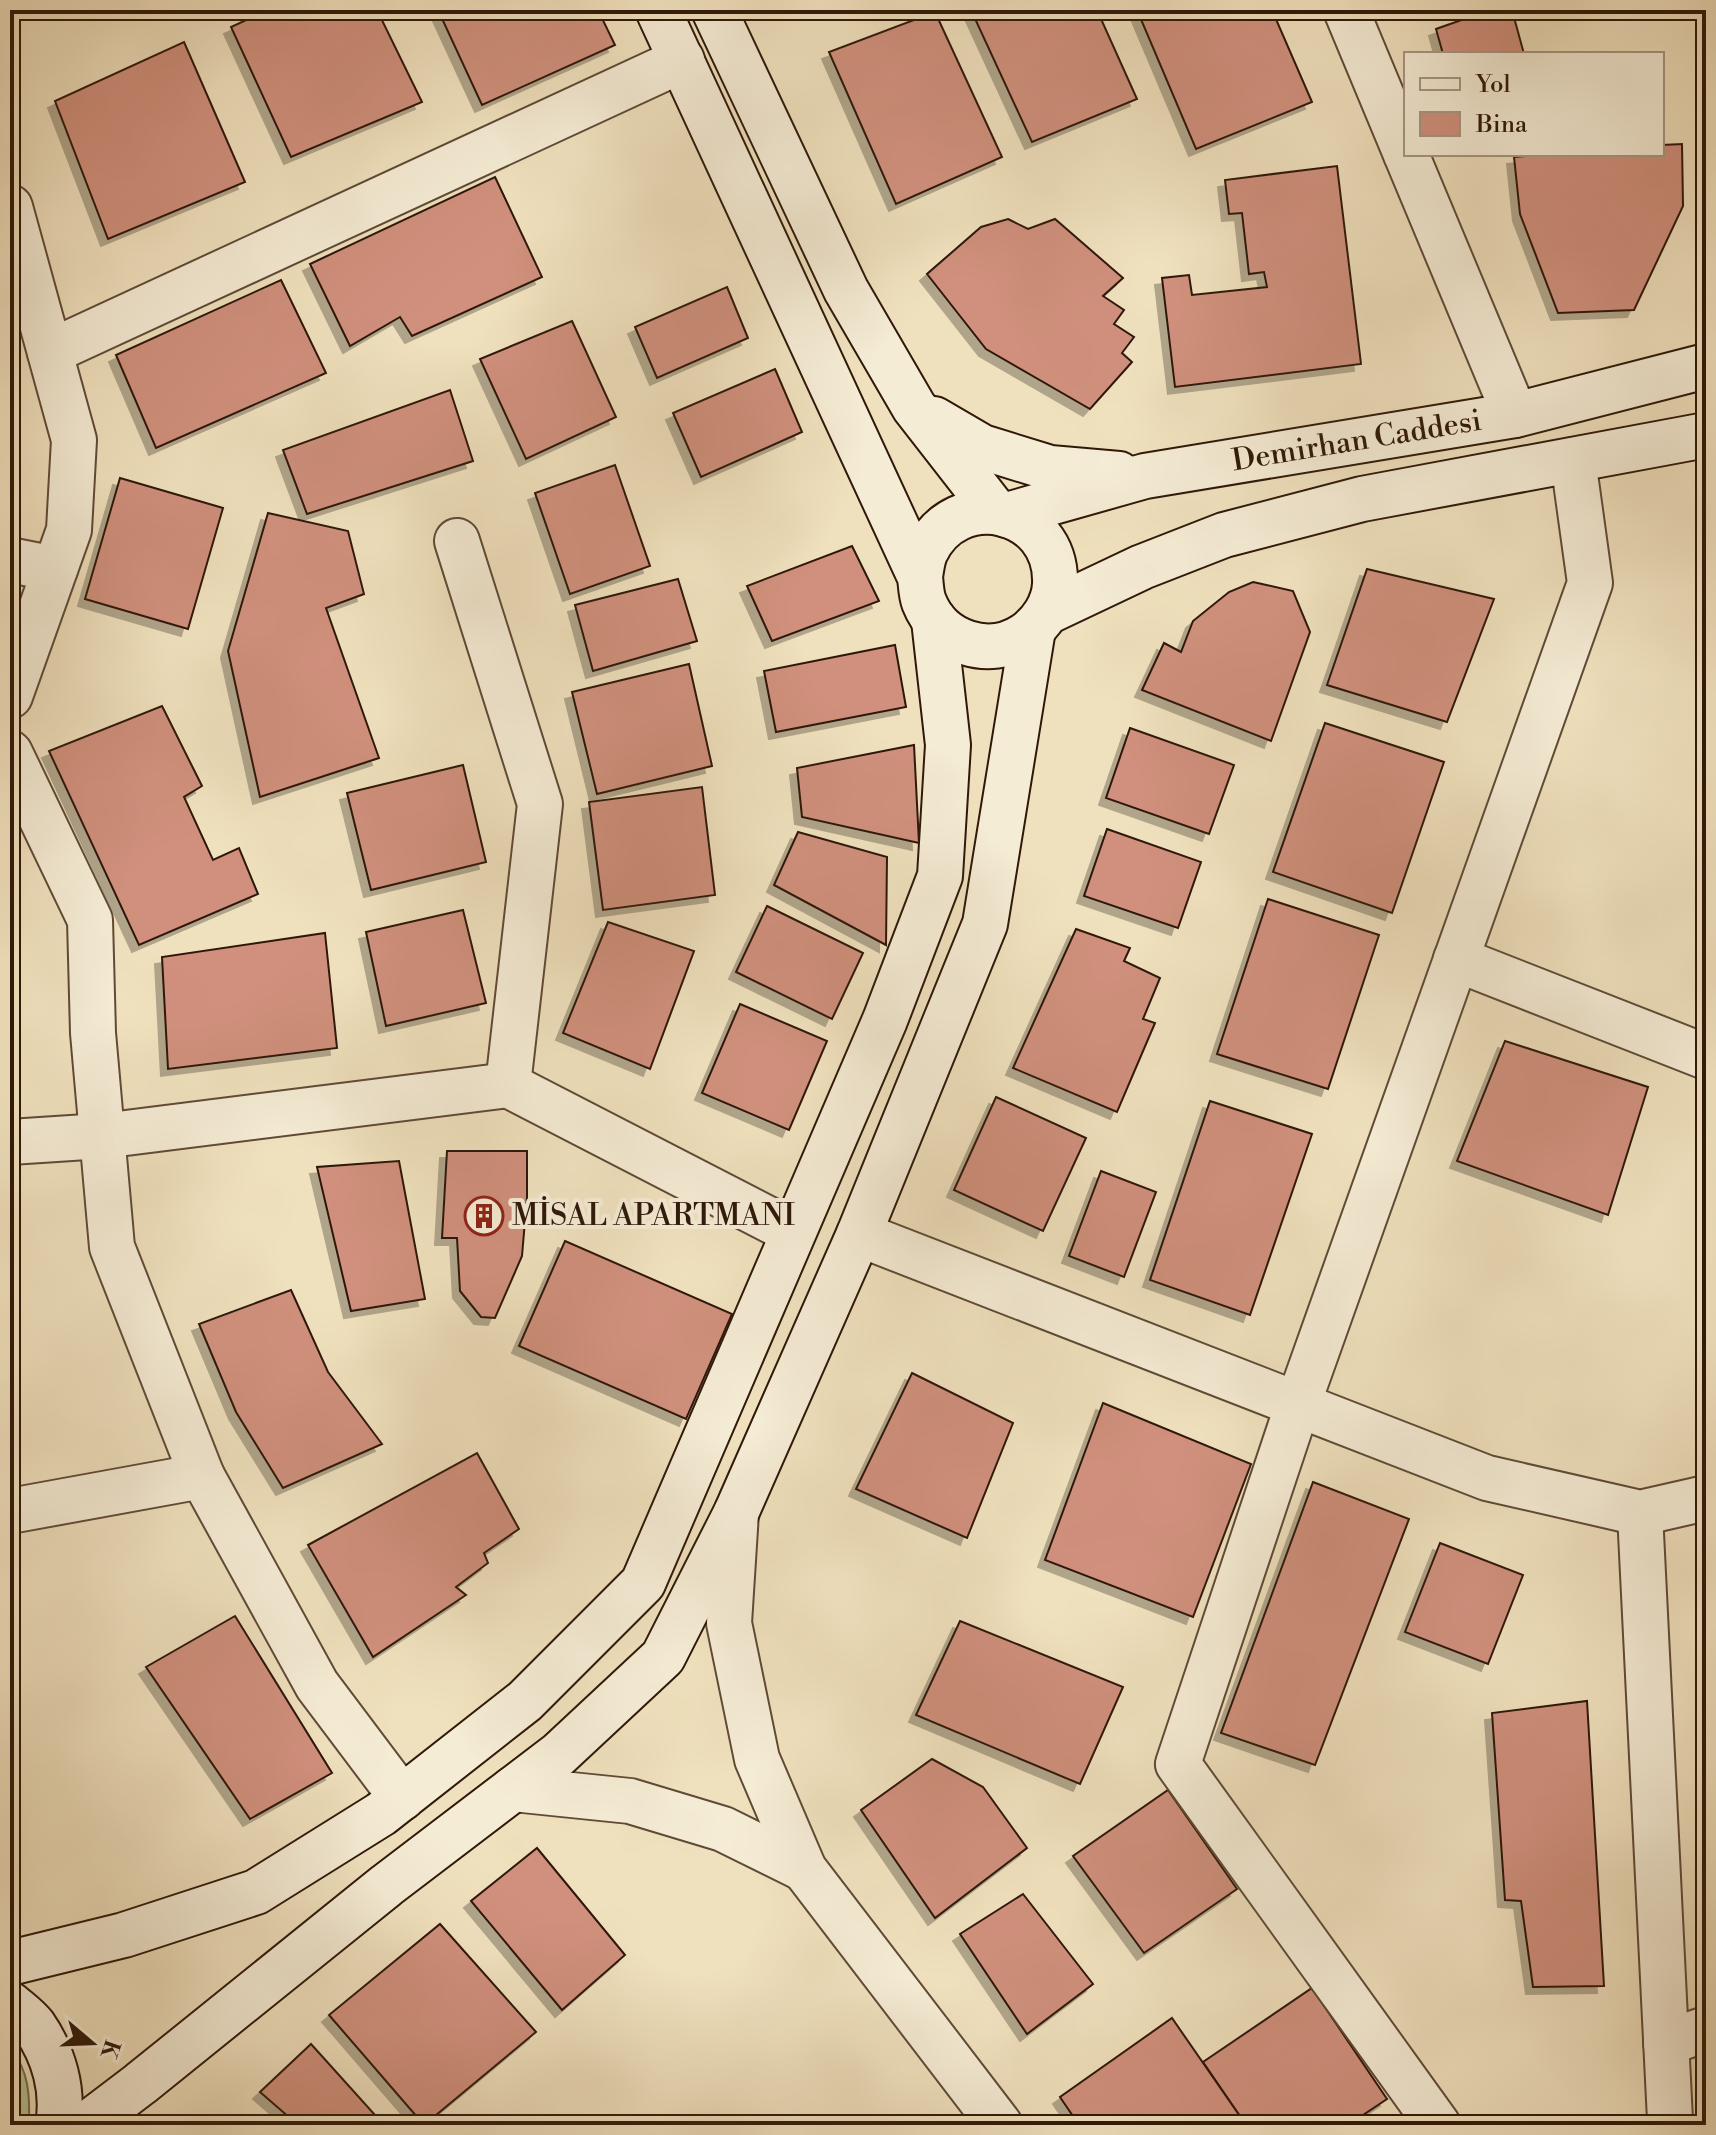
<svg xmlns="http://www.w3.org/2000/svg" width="1716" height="2135" font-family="'Libre Bodoni',serif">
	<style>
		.grass { fill: url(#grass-tufts); stroke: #746e4d; stroke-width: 2 }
		.building { fill: #d0907d; stroke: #2f1809; stroke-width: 2; filter: url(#shadow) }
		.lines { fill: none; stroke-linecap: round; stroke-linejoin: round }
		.street-casing { stroke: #5f4a36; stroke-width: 48 }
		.secondary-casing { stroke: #2f1809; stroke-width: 48 }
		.street { stroke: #f5ecd5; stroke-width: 44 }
		.secondary { stroke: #f5ecd5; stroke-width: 44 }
		.labels { text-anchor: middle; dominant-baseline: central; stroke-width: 8; stroke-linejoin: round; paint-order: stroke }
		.street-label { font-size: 30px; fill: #2f1809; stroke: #f5ecd5 }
		.poi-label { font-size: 30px; fill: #2f1809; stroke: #f5ecd5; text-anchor: start }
	</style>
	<defs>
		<pattern id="grass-tufts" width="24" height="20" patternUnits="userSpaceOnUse" patternTransform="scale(2)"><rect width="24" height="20" fill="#b9c391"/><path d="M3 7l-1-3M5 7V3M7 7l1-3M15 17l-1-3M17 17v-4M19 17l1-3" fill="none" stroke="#9fa77c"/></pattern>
		<filter id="shadow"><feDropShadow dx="-7" dy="7" stdDeviation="0" flood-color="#0004"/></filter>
	</defs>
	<rect width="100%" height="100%" fill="#f0e1be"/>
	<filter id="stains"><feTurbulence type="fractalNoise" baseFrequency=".0025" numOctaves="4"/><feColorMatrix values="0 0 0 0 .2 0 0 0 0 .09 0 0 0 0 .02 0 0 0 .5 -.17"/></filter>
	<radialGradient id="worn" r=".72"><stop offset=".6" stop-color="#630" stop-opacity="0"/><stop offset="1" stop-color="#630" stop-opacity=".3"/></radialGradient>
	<path class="grass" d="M10 2047C29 2071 30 2095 29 2125H10Z"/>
	<g class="building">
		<path d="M268 10H377L422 102 291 157 231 27Z"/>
		<path d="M438 10H598L615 45 482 105Z"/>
		<path d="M971 10H1097L1137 99 1032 142Z"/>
		<path d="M1137 10H1272L1312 102 1196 149Z"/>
		<path d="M1490 10H1512L1524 54H1443L1436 29Z"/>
		<path d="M935 12 1002 157 896 204 829 52Z"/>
		<path d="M184 42 245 182 108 239 55 101Z"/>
		<path d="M1682 144 1683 206 1634 310 1558 313 1520 214 1514 157 1548 154H1662V145Z"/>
		<path d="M1337 166 1361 364 1175 387 1162 278 1189 275 1192 295 1267 287 1264 272 1249 274 1242 213 1229 214 1225 180Z"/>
		<path d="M495 177 542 277 412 336 400 317 350 346 310 264Z"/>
		<path d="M1008 219 1028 229 1055 219 1123 278 1103 296 1124 310 1114 324 1134 337 1122 353 1132 362 1090 409 986 349 927 274 981 227Z"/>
		<path d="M281 280 326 373 156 448 116 355Z"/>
		<path d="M727 287 748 338 657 378 635 327Z"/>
		<path d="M572 321 616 417 526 459 480 359Z"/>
		<path d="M775 369 802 432 701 477 673 413Z"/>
		<path d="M450 390 473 461 307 514 283 450Z"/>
		<path d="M615 465 650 566 570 594 535 493Z"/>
		<path d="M120 478 223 508 188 629 85 599Z"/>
		<path d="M268 513 348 531 364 594 326 608 379 758 260 797 228 651Z"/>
		<path d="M852 546 879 601 772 641 747 586Z"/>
		<path d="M1367 569 1494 599 1447 722 1327 685Z"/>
		<path d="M678 579 697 641 593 671 575 605Z"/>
		<path d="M1253 582 1293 591 1310 632 1271 741 1142 690 1164 643 1181 652 1193 621 1229 592Z"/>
		<path d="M895 645 906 707 776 732 764 671Z"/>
		<path d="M689 664 712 766 597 794 572 692Z"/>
		<path d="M162 706 202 786 184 797 213 860 239 848 258 894 139 945 49 751Z"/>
		<path d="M1325 723 1444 762 1392 913 1273 872Z"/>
		<path d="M1130 728 1234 765 1209 834 1106 798Z"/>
		<path d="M914 745 919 843 802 817 797 768Z"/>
		<path d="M463 765 486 862 371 890 347 793Z"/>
		<path d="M702 787 715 895 603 910 589 802Z"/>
		<path d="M1107 829 1201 862 1178 928 1084 896Z"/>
		<path d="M798 832 887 857 886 945 774 885Z"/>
		<path d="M1268 899 1379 935 1328 1089 1217 1054Z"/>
		<path d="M767 906 863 953 832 1019 736 972Z"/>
		<path d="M463 910 486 1003 386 1026 366 932Z"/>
		<path d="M608 922 694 951 650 1069 563 1033Z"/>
		<path d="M1076 929 1130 948 1124 961 1160 978 1143 1019 1155 1023 1117 1112 1013 1068Z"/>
		<path d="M325 933 337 1048 168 1069 162 957Z"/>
		<path d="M740 1004 827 1041 789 1130 702 1093Z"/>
		<path d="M1505 1041 1648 1087 1608 1215 1457 1161Z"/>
		<path d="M996 1097 1086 1138 1043 1231 954 1190Z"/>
		<path d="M1210 1101 1312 1134 1250 1315 1150 1280Z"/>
		<path d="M447 1151H527V1197L522 1256 495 1318 481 1317 460 1291 457 1238H442Z"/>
		<path d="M399 1161 425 1299 351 1311 317 1167Z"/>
		<path d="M1101 1171 1156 1192 1124 1277 1069 1256Z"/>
		<path d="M565 1241 732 1314 686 1419 519 1346Z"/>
		<path d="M291 1290 328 1372 382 1444 283 1488 236 1412 199 1324Z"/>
		<path d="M912 1373 1013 1423 967 1538 856 1489Z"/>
		<path d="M1103 1403 1251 1464 1193 1617 1045 1560Z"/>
		<path d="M477 1453 519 1529 484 1553 488 1563 456 1587 466 1595 373 1657 308 1545Z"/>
		<path d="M1313 1482 1409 1519 1315 1765 1221 1733Z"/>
		<path d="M1440 1543 1523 1575 1488 1664 1405 1632Z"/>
		<path d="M235 1616 332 1773 250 1819 146 1667Z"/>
		<path d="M960 1621 1123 1687 1080 1784 916 1715Z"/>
		<path d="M1587 1701 1604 1986 1533 1987 1521 1901 1505 1900 1492 1713Z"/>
		<path d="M932 1759 983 1787 1027 1848 935 1918 861 1810Z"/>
		<path d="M1168 1790 1237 1889 1144 1953 1073 1856Z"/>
		<path d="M537 1848 625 1955 562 2010 471 1901Z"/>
		<path d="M1023 1894 1093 1984 1027 2034 960 1934Z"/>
		<path d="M440 1924 536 2032 424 2125 329 2015Z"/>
		<path d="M1312 1988 1387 2099 1348 2125H1246L1203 2062Z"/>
		<path d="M1172 2018 1246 2125H1079L1060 2097Z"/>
		<path d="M311 2044 384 2125H298L260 2092Z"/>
	</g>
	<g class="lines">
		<g class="street-casing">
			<g id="street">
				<path d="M1346 10 1406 154"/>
				<path d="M1406 154 1515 415"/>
				<path d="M10 207 74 440 69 530 10 696"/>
				<path d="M50 352 682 60"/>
				<path d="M457 541 540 804 508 1085"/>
				<path d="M10 560 55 569"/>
				<path d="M10 753 90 920 93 1033 112 1247 202 1476 317 1685 402 1798"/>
				<path d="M1456 959 1706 1057"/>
				<path d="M10 1142 102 1136 508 1085 793 1232"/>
				<path d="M859 1234 1487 1478 1640 1513 1706 1498"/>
				<path d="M10 1511 202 1476"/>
				<path d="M736 1513 729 1623 757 1759 804 1869 1000 2125"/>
				<path d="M1640 1513 1670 2120 1672 2125"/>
				<path d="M513 1789 630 1801 723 1829 804 1869"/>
				<path d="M1666 2043 1706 2029"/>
				<path d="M1438 2125 1178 1764 1298 1404 1590 583 1573 460"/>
			</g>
		</g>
		<g class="secondary-casing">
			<g id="secondary">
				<path d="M658 10 920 577C921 585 921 594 924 602 940 643 989 659 1025 635 1042 623 1054 604 1055 584 1058 507 956 484 925 553 922 561 921 570 920 577"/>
				<path d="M714 10 846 290 914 407 995 511"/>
				<path d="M934 419 982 447 1050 468 1119 474"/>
				<path id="s1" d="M1007 515 1145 476 1515 415 1706 366"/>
				<path d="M1047 612 1142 567 1224 535 1362 499 1706 435"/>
				<path d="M10 1963 124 1935 256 1892 381 1814 525 1701 643 1583 885 1020 940 876 948 745 934 620"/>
				<path d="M10 2004C18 2011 28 2018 34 2026 54 2055 64 2090 58 2125"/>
				<path d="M86 2125 140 2084 387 1885 559 1754 663 1657 736 1513 859 1234 985 924 1033 629"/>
			</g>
		</g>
		<use href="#street" class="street"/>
		<use href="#secondary" class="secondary"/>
	</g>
	<defs>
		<g id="building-ring" transform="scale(2)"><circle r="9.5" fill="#f5ecd5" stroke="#8f2418" stroke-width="1.5"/><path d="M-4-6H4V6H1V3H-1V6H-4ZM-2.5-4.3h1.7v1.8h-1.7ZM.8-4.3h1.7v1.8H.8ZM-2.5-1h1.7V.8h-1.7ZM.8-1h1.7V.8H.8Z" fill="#8f2418"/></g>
	</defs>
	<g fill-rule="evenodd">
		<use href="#building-ring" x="484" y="1216"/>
	</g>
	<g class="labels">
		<g class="street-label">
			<text stroke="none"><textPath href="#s1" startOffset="358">Demirhan Caddesi</textPath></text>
		</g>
		<g class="poi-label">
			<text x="512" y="1216">MİSAL APARTMANI</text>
		</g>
	</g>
	<rect width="1716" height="2135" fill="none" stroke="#f0e1be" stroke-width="40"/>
	<rect x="12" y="12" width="1692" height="2111" fill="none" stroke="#2f1809" stroke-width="4"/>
	<rect x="20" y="20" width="1676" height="2095" fill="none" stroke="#2f1809" stroke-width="2"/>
	<rect x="1404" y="52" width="260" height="104" fill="#f5ecd5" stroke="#a69783" stroke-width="2"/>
	<rect x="1420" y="78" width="40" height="12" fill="#f5ecd5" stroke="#a69783" stroke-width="2"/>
	<text x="1476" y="92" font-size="24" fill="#2f1809">Yol</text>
	<rect x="1420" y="112" width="40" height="24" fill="#d0907d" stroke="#a69783" stroke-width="2"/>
	<text x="1476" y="132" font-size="24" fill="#2f1809">Bina</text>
	<g transform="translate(92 2043) rotate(109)" stroke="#f5ecd5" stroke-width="6" paint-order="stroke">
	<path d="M0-6L14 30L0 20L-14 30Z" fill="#2f1809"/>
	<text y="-12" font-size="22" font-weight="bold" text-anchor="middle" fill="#2f1809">K</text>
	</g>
	<rect width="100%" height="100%" filter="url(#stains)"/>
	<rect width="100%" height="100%" fill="url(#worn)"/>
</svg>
